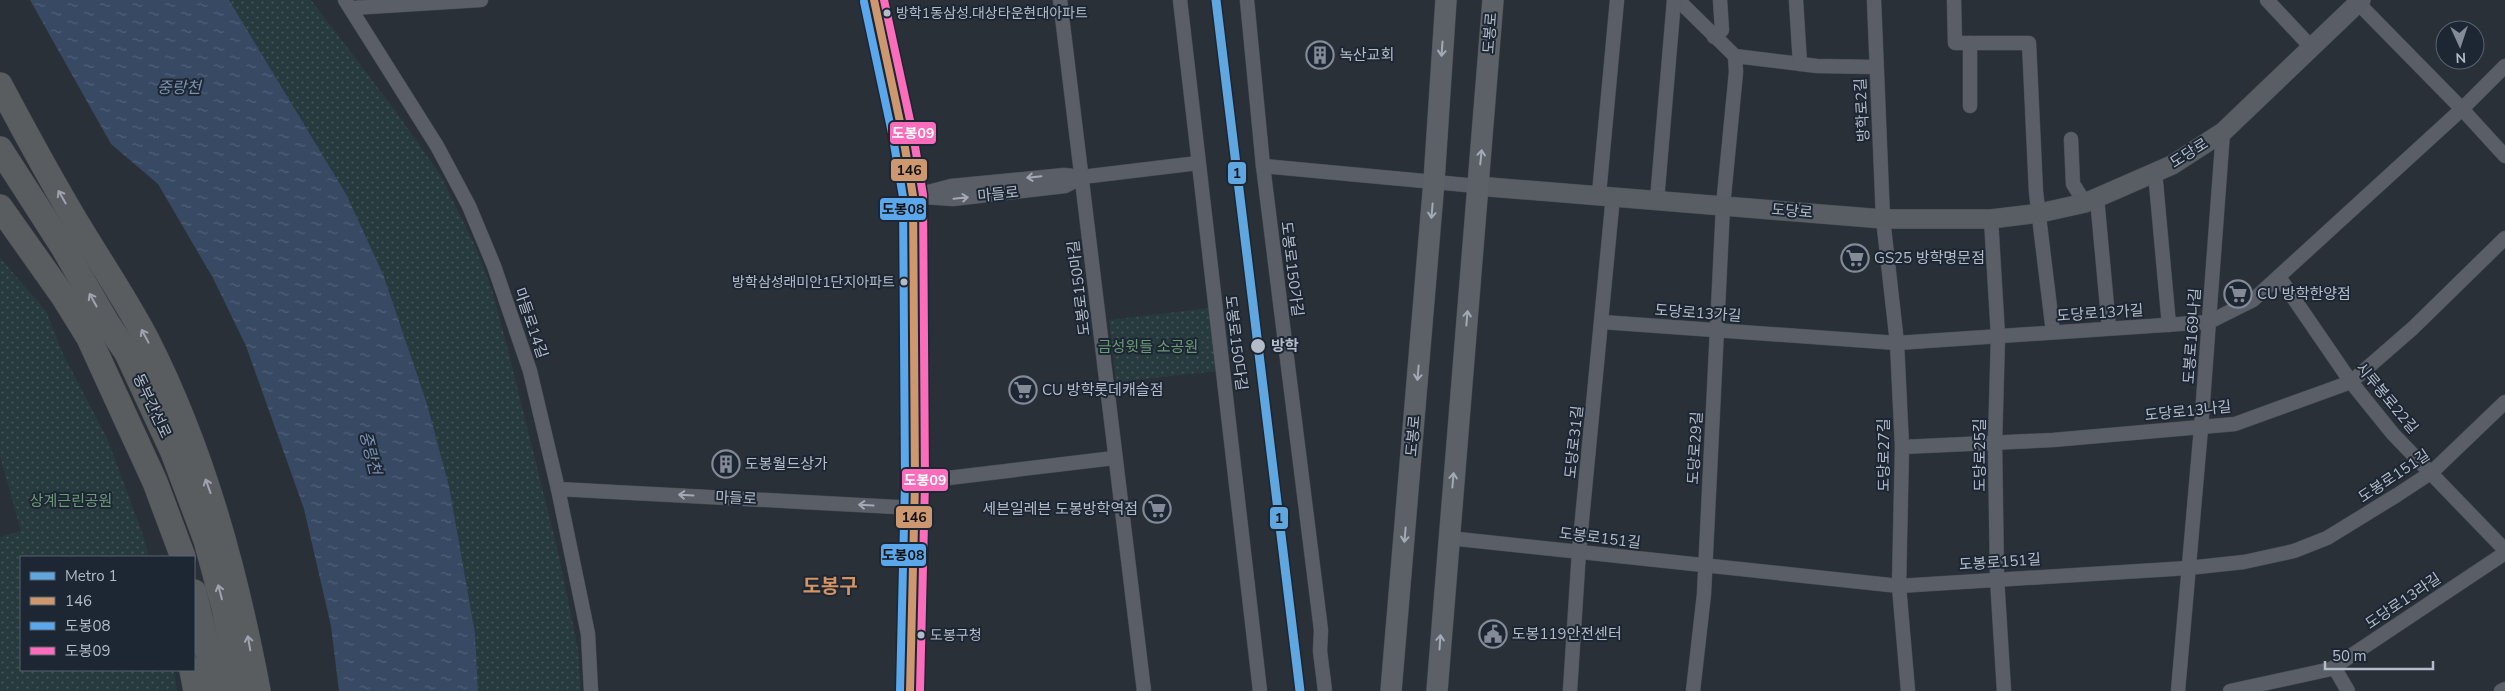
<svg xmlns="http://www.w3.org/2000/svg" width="2505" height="691" font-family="'Nunito Sans','Noto Sans KR',sans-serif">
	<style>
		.park { fill: url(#park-dots) }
		.water { fill: url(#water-ripples) }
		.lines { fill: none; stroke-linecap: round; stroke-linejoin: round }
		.street-casing { stroke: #484c53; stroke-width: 15 }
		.secondary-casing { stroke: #484c53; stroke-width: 20 }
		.primary-casing { stroke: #484c55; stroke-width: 22 }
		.highway-casing { stroke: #474c53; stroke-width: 26 }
		.street { stroke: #5a5e66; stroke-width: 14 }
		.secondary { stroke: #595d64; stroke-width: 19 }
		.primary { stroke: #5c6168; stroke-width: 21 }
		.highway { stroke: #5a5d60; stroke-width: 25 }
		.bus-1-casing { stroke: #1d2633; stroke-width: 11 }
		.bus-2-casing { stroke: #1d2633; stroke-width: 11 }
		.bus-3-casing { stroke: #1d2633; stroke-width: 11 }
		.bus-1 { stroke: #cd976f; stroke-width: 8 }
		.bus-2 { stroke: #5aa8eb; stroke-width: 8 }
		.bus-3 { stroke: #fb6dba; stroke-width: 8 }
		.metro-1-casing { stroke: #1d2633; stroke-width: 12 }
		.metro-1 { stroke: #60a7e0; stroke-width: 9 }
		.oneway { stroke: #a2aab6 }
		.oneway2 { stroke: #a2a9b5 }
		.oneway3 { stroke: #9ea4af }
		.bus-dot { fill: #b4bcc9; stroke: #1d2633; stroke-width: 2 }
		.labels { text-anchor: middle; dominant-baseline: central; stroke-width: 4; stroke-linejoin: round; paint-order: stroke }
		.bus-label { font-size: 14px; fill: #b4bcc9; stroke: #1d2633; text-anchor: start }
		.street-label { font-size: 15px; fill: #b4bcc9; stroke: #1d2633 }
		.poi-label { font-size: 15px; fill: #b4bcc9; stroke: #1d2633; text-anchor: start }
		.stop-label { font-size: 15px; font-weight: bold; fill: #b4bcc9; stroke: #1d2633; text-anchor: start }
		.park-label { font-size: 15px; fill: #6b9a76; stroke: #1d2633 }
		.water-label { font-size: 16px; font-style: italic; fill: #7c92b1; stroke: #1d2633 }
		.district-label { font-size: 20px; font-weight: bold; fill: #d59563; stroke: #1d2633 }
		.line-badge { stroke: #1d2633; stroke-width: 2 }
		.badge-label { font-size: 14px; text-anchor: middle; font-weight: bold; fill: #fff }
		.pale-badge-label { font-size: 14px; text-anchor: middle; font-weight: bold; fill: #111 }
	</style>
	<defs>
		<pattern id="park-dots" width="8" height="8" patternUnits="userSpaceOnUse" patternTransform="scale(1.25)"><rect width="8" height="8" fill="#273a3e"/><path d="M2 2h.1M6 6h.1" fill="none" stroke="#445559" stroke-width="1.8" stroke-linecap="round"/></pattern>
		<pattern id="water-ripples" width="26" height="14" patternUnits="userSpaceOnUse" patternTransform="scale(1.25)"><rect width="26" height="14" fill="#384963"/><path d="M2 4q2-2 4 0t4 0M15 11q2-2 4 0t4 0" fill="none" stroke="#526178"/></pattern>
	</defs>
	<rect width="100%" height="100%" fill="#2a3038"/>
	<g class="park">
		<path d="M229 0H311L394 109 441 176 475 246 491 287 507 346 558 552 578 649 581 691H478L475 633 449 486 427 404 383 274 346 194Z"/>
		<path d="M0 258 46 311 63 354 107 438 144 538 149 557H21V670H174L177 691H0V537L21 531 0 456Z"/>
		<path d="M1210 308 1217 371 1116 382 1109 320Z"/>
	</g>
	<path class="water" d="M30 0H229L346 194 383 274 427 404 449 486 475 633 478 691H339L331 626 304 509 246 346 213 278 158 184 111 144Z"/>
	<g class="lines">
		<g class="street-casing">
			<g id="street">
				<path d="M345 0 437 146 469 206 494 266 530 371 558 489 588 634 591 691"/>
				<path d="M1060 0 1144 691"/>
				<path d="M1180 0 1260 691"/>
				<path d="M1247 0 1263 166 1321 630 1320 651 1325 691"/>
				<path d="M1678 0 1735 56 1817 66 1876 67"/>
				<path d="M1796 0 1800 64"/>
				<path d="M1874 0 1883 219 1897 343 1902 447 1899 586 1908 691"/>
				<path d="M1954 0 1955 43H2029L2036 192 2053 332"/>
				<path d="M2267 0 2311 47"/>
				<path d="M2355 0 2462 109 2505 156"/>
				<path d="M352 8 481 0"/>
				<path d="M1714 37 1722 30 1720 0"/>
				<path d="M1970 43V106"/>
				<path d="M2071 139 2073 184 2085 203"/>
				<path d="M1263 166 1477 186"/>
				<path d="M2155 172 2169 325"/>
				<path d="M1599 194 1617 0"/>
				<path d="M913 196 951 186 1064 175 1082 177 1198 163"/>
				<path d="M924 197 953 199 1065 186 1082 177"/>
				<path d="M2097 198 2109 328"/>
				<path d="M1657 200 1674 0"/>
				<path d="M1991 219 1998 336 1995 443 1997 578 2004 691"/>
				<path d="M2279 277 2351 382 2393 434 2505 550"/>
				<path d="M1602 322 1897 343 2209 322 2253 300 2462 109 2505 66"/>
				<path d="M1902 447 2053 440 2235 424 2351 382 2413 328 2505 238"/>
				<path d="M915 482 1114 458"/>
				<path d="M558 489 915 508"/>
				<path d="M1449 538 1899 586 2188 568 2244 562 2294 551 2327 538 2397 495 2432 472 2505 402"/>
				<path d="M2334 667 2348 691"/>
				<path d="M1570 691 1579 551 1613 196"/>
				<path d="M1693 691 1704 594 1723 206 1736 72 1735 56"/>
				<path d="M2178 691 2201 428 2223 132"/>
				<path d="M2230 691 2331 669 2505 553"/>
				<path d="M2501 691 2505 689"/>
			</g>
		</g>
		<g class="secondary-casing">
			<g id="secondary">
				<path d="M874 0 903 136 913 196 915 482 910 691"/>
				<path d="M1477 186 1883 219H1991L2040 213 2085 203 2172 165 2223 132 2361 0"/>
			</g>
		</g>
		<g class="primary-casing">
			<g id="primary">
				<path d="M1391 691 1434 181 1446 0"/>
				<path d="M1437 691 1493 0"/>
			</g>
		</g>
		<g class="highway-casing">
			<g id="highway">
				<path d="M0 85C26 134 52 182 81 230 103 266 127 302 147 340 203 451 235 569 258 691"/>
				<path d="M0 149 63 247 107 323 127 353 173 452 206 540 224 607 240 691"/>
				<path d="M0 207 63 296 89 338 155 482 183 557"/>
				<path d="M194 592 217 691"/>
				<path d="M192 670 196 691"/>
			</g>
		</g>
		<use href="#street" class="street"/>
		<use href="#secondary" class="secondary"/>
		<use href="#primary" class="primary"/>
		<use href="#highway" class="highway"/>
		<g class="bus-1-casing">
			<path id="bus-1" d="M874 0 903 136 913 196 915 482 910 691"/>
		</g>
		<g class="bus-2-casing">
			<path id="bus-2" d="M864 2 893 138 903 197 905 482 900 691"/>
		</g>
		<g class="bus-3-casing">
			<path id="bus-3" d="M884 0 913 134 923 195 925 482 920 691"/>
		</g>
		<use href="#bus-1" class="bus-1"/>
		<use href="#bus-2" class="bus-2"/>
		<use href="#bus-3" class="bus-3"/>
		<g class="metro-1-casing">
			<path id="metro-1" d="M1216 0 1300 691"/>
		</g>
		<use href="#metro-1" class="metro-1"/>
	</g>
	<defs><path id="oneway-shaft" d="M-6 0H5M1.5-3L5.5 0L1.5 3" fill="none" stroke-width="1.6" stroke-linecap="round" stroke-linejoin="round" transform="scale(1.25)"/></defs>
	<g class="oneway">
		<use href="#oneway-shaft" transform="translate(1442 49) rotate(94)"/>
		<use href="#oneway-shaft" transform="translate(1481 157) rotate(-84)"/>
		<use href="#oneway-shaft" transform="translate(1432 211) rotate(95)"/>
		<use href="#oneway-shaft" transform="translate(1467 318) rotate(-85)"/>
		<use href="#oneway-shaft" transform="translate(1418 373) rotate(95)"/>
		<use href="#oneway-shaft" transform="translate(1453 480) rotate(-85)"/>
		<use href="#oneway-shaft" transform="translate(1405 535) rotate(95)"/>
		<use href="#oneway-shaft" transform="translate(1440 642) rotate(-86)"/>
	</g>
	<g class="oneway2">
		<use href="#oneway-shaft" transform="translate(1034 177) rotate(174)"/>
		<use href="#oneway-shaft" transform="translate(961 198) rotate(-6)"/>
		<use href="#oneway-shaft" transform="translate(686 495) rotate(-177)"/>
		<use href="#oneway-shaft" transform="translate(866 505) rotate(-177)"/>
	</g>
	<g class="oneway3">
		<use href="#oneway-shaft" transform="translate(62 197) rotate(-120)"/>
		<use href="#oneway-shaft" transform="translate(93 300) rotate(-119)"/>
		<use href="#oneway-shaft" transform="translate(145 336) rotate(-118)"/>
		<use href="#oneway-shaft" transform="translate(208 486) rotate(-110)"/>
		<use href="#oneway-shaft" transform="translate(220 592) rotate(-105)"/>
		<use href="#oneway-shaft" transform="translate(249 643) rotate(-100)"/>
	</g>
	<defs>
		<g id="building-ring" transform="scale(1.4375)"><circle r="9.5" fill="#1d2633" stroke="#848b96" stroke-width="1.5"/><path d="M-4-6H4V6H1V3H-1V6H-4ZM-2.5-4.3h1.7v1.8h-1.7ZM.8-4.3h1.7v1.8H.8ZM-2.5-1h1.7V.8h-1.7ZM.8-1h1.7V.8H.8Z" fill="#848b96"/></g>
		<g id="supermarket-ring" transform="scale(1.4375)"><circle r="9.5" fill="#1d2633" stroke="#848b96" stroke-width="1.5"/><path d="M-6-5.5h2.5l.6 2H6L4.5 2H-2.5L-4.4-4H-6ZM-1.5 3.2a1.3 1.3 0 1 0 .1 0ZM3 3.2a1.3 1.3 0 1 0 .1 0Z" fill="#848b96"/></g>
		<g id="civic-ring" transform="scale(1.4375)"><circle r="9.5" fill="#1d2633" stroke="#848b96" stroke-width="1.5"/><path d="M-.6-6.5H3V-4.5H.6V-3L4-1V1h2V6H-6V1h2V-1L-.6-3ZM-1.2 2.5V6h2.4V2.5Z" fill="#848b96"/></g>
	</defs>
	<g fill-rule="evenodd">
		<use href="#building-ring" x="1320" y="55"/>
		<use href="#supermarket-ring" x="1855" y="258"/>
		<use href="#supermarket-ring" x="2238" y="294"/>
		<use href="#supermarket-ring" x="1023" y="390"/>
		<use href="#building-ring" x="726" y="464"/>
		<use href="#supermarket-ring" x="1157" y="509"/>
		<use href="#civic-ring" x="1493" y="634"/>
	</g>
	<g class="bus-dot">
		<circle cx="887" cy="13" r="4.5"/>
		<circle cx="904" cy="282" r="4.5"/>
		<circle cx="1258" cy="346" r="8"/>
		<circle cx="921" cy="635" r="4.5"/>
	</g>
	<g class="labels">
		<g class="bus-label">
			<text x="896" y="13">방학1동삼성.대상타운현대아파트</text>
			<text x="895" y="282" text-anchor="end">방학삼성래미안1단지아파트</text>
			<text x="930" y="635">도봉구청</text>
		</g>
		<g class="street-label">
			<text transform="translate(1490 33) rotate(-86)">도봉로</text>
			<text transform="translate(1862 110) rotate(-93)">방학로2길</text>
			<text transform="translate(2189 153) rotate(-32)">도당로</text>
			<text transform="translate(998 194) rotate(-6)">마들로</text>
			<text transform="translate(1792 211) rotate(5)">도당로</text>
			<text transform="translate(1292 269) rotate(83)">도봉로150가길</text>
			<text transform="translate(1079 288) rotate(-97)">도봉로150마길</text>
			<text transform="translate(1698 313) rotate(4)">도당로13가길</text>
			<text transform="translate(2100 313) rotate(-4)">도당로13가길</text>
			<text transform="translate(531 323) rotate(71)">마들로14길</text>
			<text transform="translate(2192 336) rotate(-86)">도봉로169나길</text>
			<text transform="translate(1236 343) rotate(83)">도봉로150다길</text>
			<text transform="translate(2387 398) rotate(50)">시루봉로22길</text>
			<text transform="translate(152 406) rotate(65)">동부간선로</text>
			<text transform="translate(2188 411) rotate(-6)">도당로13나길</text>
			<text transform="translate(1413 436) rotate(-85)">도봉로</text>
			<text transform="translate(1574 442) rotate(-84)">도당로31길</text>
			<text transform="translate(1695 448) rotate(-87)">도당로29길</text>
			<text transform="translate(1884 455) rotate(-90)">도당로27길</text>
			<text transform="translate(1980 455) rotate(-90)">도당로25길</text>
			<text transform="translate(2394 476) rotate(-34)">도봉로151길</text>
			<text transform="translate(736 498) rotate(3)">마들로</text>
			<text transform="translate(1600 538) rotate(7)">도봉로151길</text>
			<text transform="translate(2000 562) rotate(-4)">도봉로151길</text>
			<text transform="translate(2403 601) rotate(-34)">도당로13라길</text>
		</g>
		<g class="poi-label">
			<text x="1339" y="55">녹산교회</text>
			<text x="1874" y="258">GS25 방학명문점</text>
			<text x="2257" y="294">CU 방학한양점</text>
			<text x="1042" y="390">CU 방학롯데캐슬점</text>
			<text x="745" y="464">도봉월드상가</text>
			<text x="1138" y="509" text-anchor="end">세븐일레븐 도봉방학역점</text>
			<text x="1512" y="634">도봉119안전센터</text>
		</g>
		<g class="stop-label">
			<text x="1271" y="346">방학</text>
		</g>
		<g class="park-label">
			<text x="1148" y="347">금성윗들 소공원</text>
			<text x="71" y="501">상계근린공원</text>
		</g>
		<g class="water-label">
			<text x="179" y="88">중랑천</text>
			<text transform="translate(370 453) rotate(76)">중랑천</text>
		</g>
		<g class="district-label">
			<text x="830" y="586">도봉구</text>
		</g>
	</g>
	<g class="line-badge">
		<rect x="889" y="121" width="48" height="24" rx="5" fill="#fb6dba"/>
		<rect x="890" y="158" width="38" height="24" rx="5" fill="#cd976f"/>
		<rect x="1227" y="161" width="20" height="24" rx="5" fill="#60a7e0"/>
		<rect x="879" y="197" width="48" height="24" rx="5" fill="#5aa8eb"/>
		<rect x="901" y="468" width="48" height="24" rx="5" fill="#fb6dba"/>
		<rect x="895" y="505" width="38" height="24" rx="5" fill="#cd976f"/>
		<rect x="1269" y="506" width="20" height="24" rx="5" fill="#60a7e0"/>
		<rect x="880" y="543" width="47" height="24" rx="5" fill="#5aa8eb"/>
	</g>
	<g class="badge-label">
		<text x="913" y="138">도봉09</text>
		<text x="925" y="485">도봉09</text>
	</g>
	<g class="pale-badge-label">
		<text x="909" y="175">146</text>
		<text x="1237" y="178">1</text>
		<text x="903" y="214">도봉08</text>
		<text x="914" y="522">146</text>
		<text x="1279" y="523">1</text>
		<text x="903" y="560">도봉08</text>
	</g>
	<rect x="20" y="556" width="175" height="115" fill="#1d2633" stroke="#59626f"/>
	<rect x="30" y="572" width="25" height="8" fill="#60a7e0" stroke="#59626f"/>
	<text x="65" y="581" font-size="15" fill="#b4bcc9">Metro 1</text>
	<rect x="30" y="597" width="25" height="8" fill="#cd976f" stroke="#59626f"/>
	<text x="65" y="606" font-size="15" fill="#b4bcc9">146</text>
	<rect x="30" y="622" width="25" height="8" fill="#5aa8eb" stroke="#59626f"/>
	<text x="65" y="631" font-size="15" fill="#b4bcc9">도봉08</text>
	<rect x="30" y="647" width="25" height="8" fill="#fb6dba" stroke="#59626f"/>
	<text x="65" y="656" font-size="15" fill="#b4bcc9">도봉09</text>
	<g transform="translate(2460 45) rotate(177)"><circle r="24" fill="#1d2633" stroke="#59626f"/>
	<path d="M0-4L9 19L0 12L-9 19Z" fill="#848b96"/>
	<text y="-8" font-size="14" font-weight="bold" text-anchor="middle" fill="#b4bcc9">N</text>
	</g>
	<path d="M2325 661v8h108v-8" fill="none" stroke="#b4bcc9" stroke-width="2.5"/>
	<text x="2332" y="661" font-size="15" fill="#b4bcc9" stroke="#1d2633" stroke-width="4" paint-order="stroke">50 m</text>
</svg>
